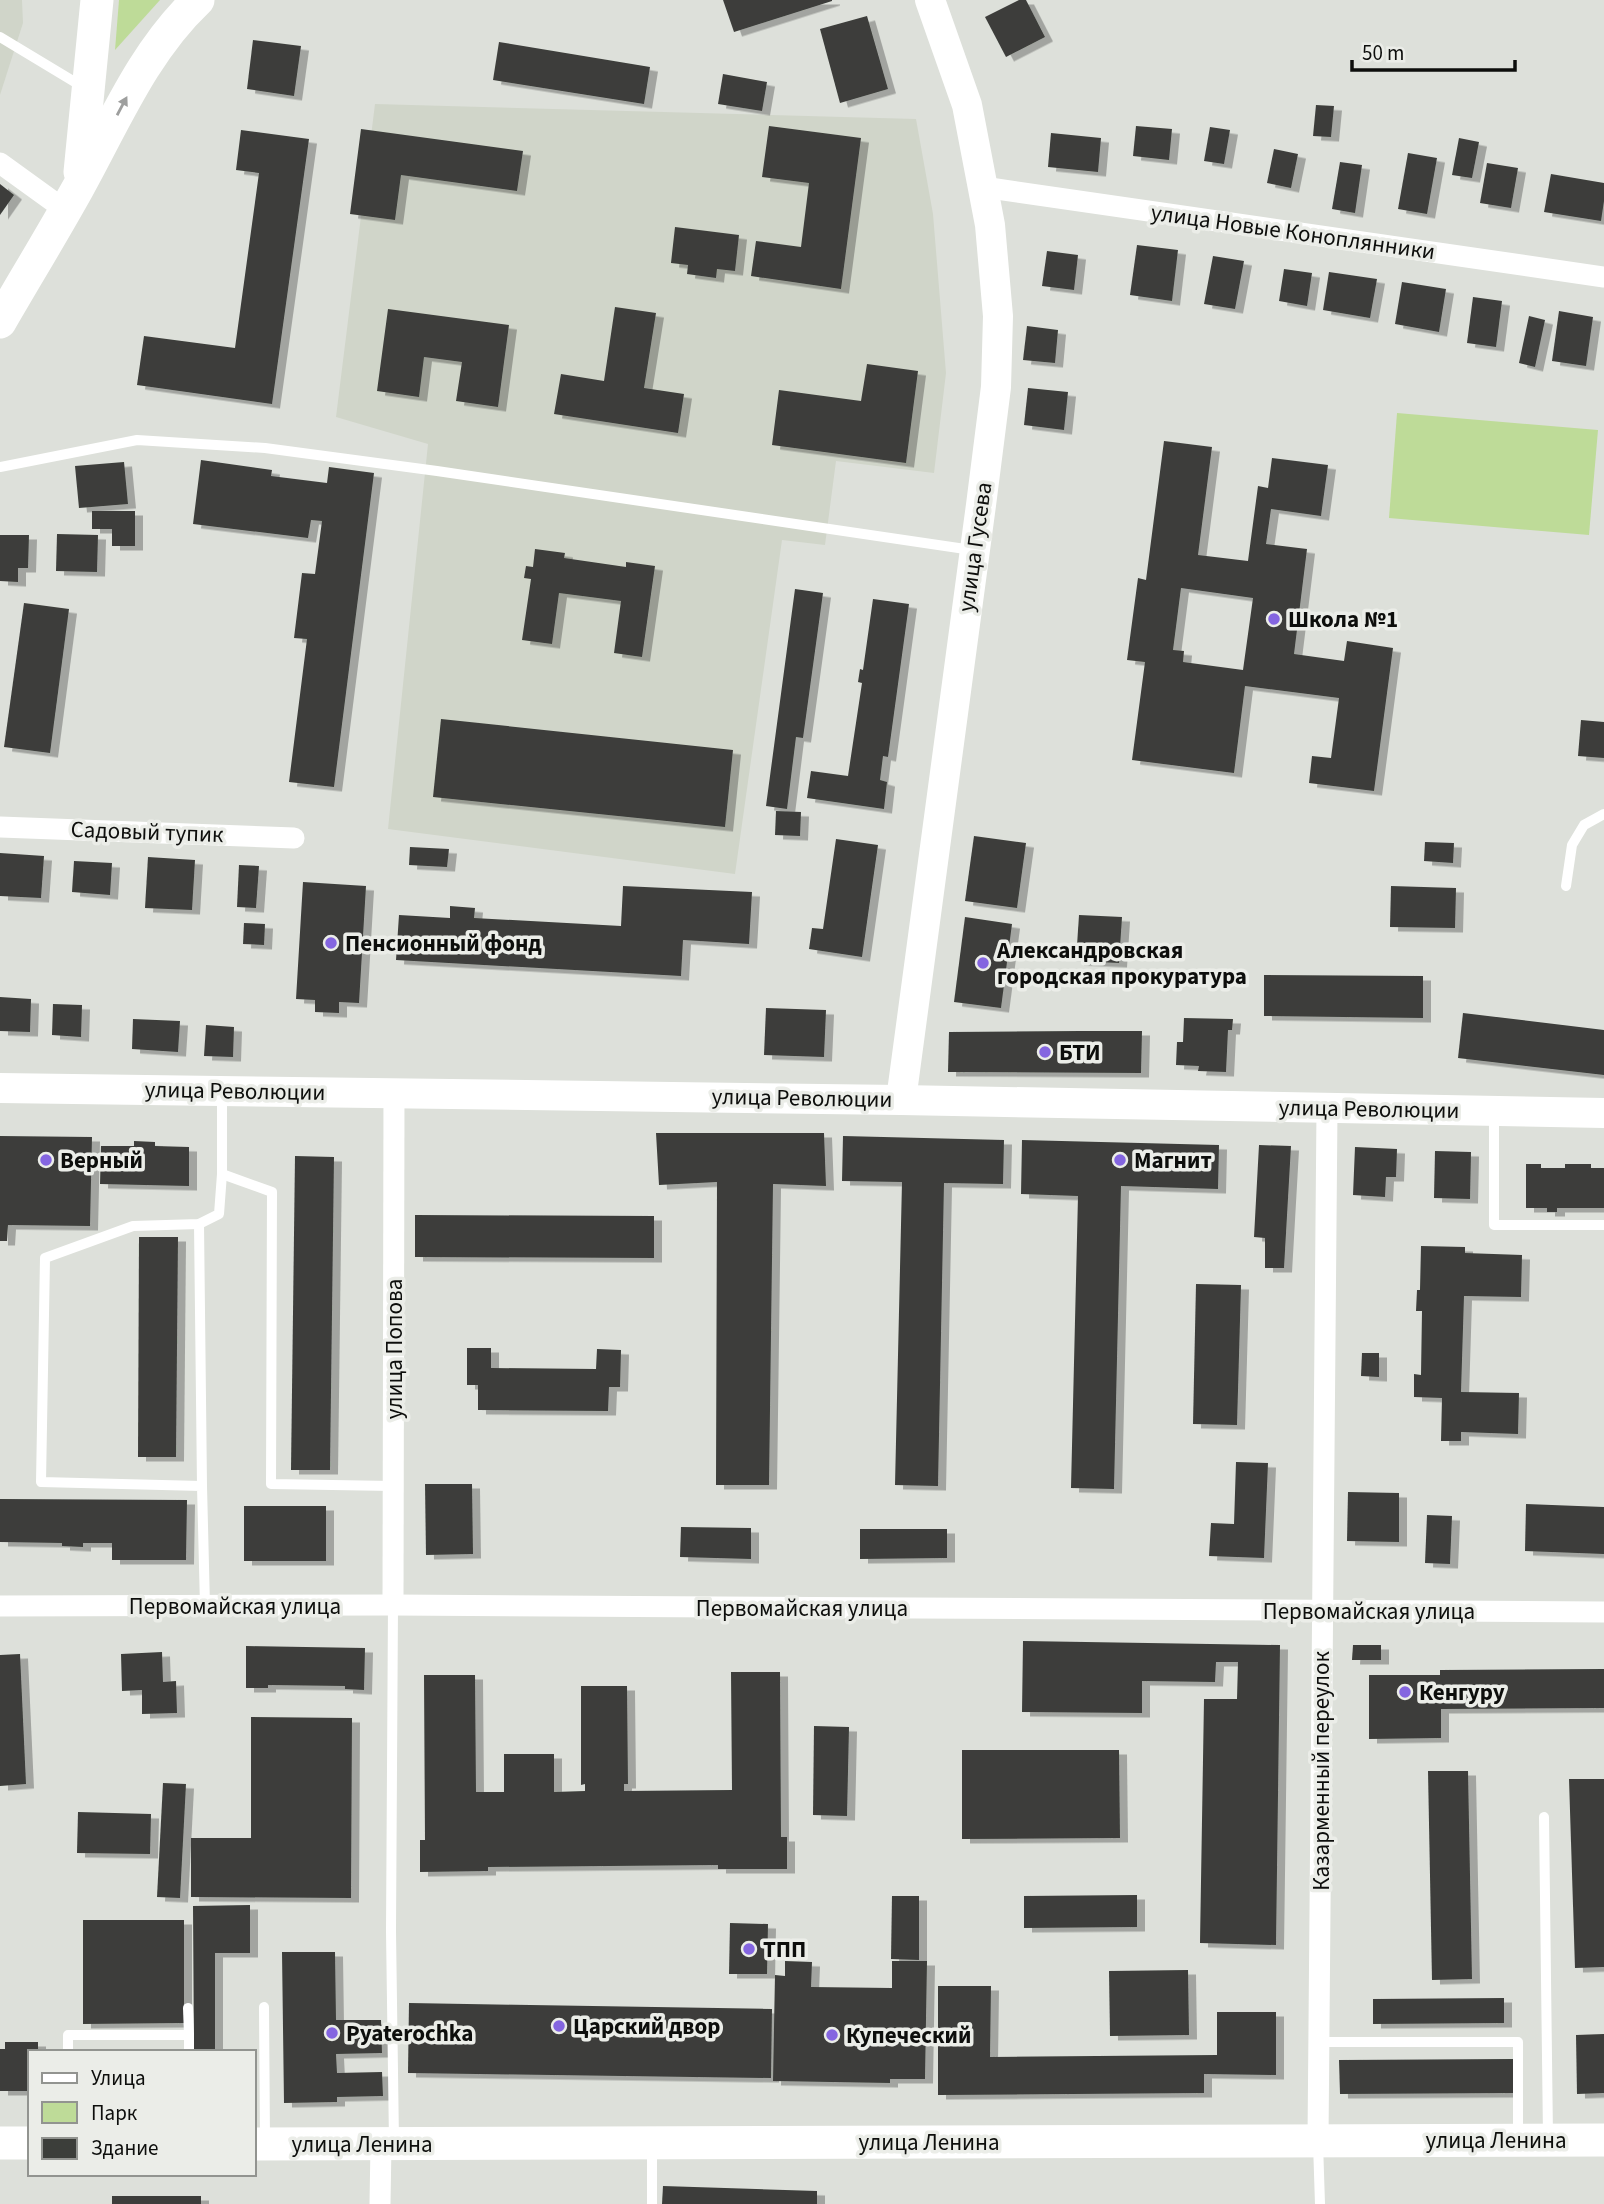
<svg xmlns="http://www.w3.org/2000/svg" width="1604" height="2204" font-family="'Source Sans 3',sans-serif">
	<style>
		.built { fill: #d0d5c9 }
		.green { fill: #bedb98 }
		.building { fill: #3c3e3a; fill-rule: evenodd; filter: url(#shadow) }
		.lines { fill: none; stroke-linecap: round; stroke-linejoin: round }
		.lane { stroke: #fff; stroke-width: 10 }
		.street { stroke: #fff; stroke-width: 21 }
		.secondary { stroke: #fff; stroke-width: 30 }
		.primary { stroke: #fff; stroke-width: 33 }
		.oneway { fill: #9e9f9e }
		.poi-dot { fill: #8465e0; stroke: #ebede8; stroke-width: 2.5 }
		.labels { text-anchor: middle; dominant-baseline: central; stroke-width: 7; stroke-linejoin: round; paint-order: stroke }
		.street-label { font-size: 23px; fill: #0d0e0c; stroke: #ebede8 }
		.poi-label { font-size: 23px; font-weight: bold; fill: #0d0e0c; stroke: #ebede8; text-anchor: start }
	</style>
	<defs>
		<filter id="shadow"><feDropShadow dx="8" dy="4.5" stdDeviation="0" flood-color="#0004"/></filter>
	</defs>
	<rect width="100%" height="100%" fill="#dde0da"/>
	<g class="built">
		<path d="M0 0H22L23 23 0 95Z"/>
		<path d="M375 104 916 119 933 214 946 373 934 473 836 461 825 545 782 540 735 874 388 829 428 444 336 417Z"/>
	</g>
	<g class="green">
		<path d="M119 0H160L115 50Z"/>
		<path d="M1397 413 1598 430 1589 535 1389 518Z"/>
	</g>
	<g class="building">
		<path d="M723 0H832V1L734 32Z"/>
		<path d="M1019 0H1026L1045 37 1006 57 985 17Z"/>
		<path d="M867 16 888 89 840 103 820 29Z"/>
		<path d="M253 40 301 46 294 96 247 89Z"/>
		<path d="M499 42 650 67 644 104 493 80Z"/>
		<path d="M723 74 767 82 762 111 718 104Z"/>
		<path d="M1316 105 1334 106 1331 137 1313 136Z"/>
		<path d="M769 126 861 138 841 289 751 276 756 241 801 247 809 183 762 177Z"/>
		<path d="M1136 126 1172 129 1169 160 1133 156Z"/>
		<path d="M1210 127 1230 130 1224 164 1204 161Z"/>
		<path d="M361 129 523 151 517 191 401 175 395 220 350 214Z"/>
		<path d="M241 130 309 139 272 404 137 385 144 336 235 348 259 173 236 170Z"/>
		<path d="M1051 133 1101 138 1098 172 1048 167Z"/>
		<path d="M1459 138 1479 142 1472 178 1452 175Z"/>
		<path d="M1274 149 1298 154 1291 188 1267 183Z"/>
		<path d="M1408 153 1437 158 1427 214 1398 209Z"/>
		<path d="M1340 162 1362 165 1355 213 1332 209Z"/>
		<path d="M1487 163 1518 168 1511 208 1480 203Z"/>
		<path d="M1551 174 1604 183V201L1601 221 1544 212Z"/>
		<path d="M0 184 14 195 0 215Z"/>
		<path d="M675 227 739 235 735 271 717 269 716 278 687 274 688 265 671 263Z"/>
		<path d="M1137 245 1178 250 1172 301 1130 295Z"/>
		<path d="M1047 251 1078 255 1074 290 1042 286Z"/>
		<path d="M1213 256 1244 261 1235 309 1204 304Z"/>
		<path d="M1284 269 1312 273 1307 306 1279 301Z"/>
		<path d="M1329 272 1377 279 1370 318 1323 310Z"/>
		<path d="M1402 282 1446 289 1439 332 1395 324Z"/>
		<path d="M1473 297 1502 301 1496 347 1467 343Z"/>
		<path d="M615 307 656 313 644 388 684 394 678 433 554 414 561 374 604 381Z"/>
		<path d="M388 309 509 325 498 407 456 401 462 362 424 357 419 397 377 391Z"/>
		<path d="M1559 311 1593 317 1586 366 1552 361Z"/>
		<path d="M1529 316 1545 320 1535 367 1519 363Z"/>
		<path d="M1027 326 1058 330 1055 363 1023 360Z"/>
		<path d="M867 364 918 371 906 463 772 445 779 390 861 401Z"/>
		<path d="M1028 388 1068 392 1064 430 1024 425Z"/>
		<path d="M1164 441 1212 447 1198 555 1248 561 1258 486 1268 488 1272 458 1328 465 1321 516 1271 509 1266 544 1307 549 1294 654 1344 661 1347 641 1393 648 1374 791 1309 783 1312 756 1331 758 1339 698 1245 686 1234 773 1132 760 1145 662 1127 660 1138 578 1146 580ZM1181 588 1253 598 1243 670 1183 662 1184 651 1173 650Z"/>
		<path d="M201 460 272 470 271 476 327 483 329 467 374 473 334 787 289 782 307 639 294 638 302 573 315 574 322 521 311 520 308 538 193 524Z"/>
		<path d="M124 462 128 504 79 508 75 466Z"/>
		<path d="M92 511H135V546H112V529H92Z"/>
		<path d="M57 534 98 535 97 572 56 571Z"/>
		<path d="M0 535H29L28 568H18V582L0 581Z"/>
		<path d="M535 549 565 553 564 558 626 567V562L655 566 642 657 614 653 621 601 559 593 552 644 522 640 531 579 524 578 526 566 533 567Z"/>
		<path d="M795 589 823 593 803 738 796 737 787 809 766 806Z"/>
		<path d="M873 599 909 604 888 757 883 756 880 780 887 782 884 809 807 798 811 771 848 776 862 683 858 682 860 669 863 670Z"/>
		<path d="M24 603 69 609 50 753 4 747Z"/>
		<path d="M441 719 733 750 725 827 433 797Z"/>
		<path d="M1581 720 1604 722V758L1578 756Z"/>
		<path d="M776 811 801 812 800 836 775 835Z"/>
		<path d="M974 836 1026 843 1017 908 965 901Z"/>
		<path d="M836 839 878 845 862 957 809 949 812 928 823 929Z"/>
		<path d="M1425 842 1454 843 1453 863 1424 861Z"/>
		<path d="M410 847 449 849 447 867 409 865Z"/>
		<path d="M0 853 44 856 41 898 0 896Z"/>
		<path d="M148 857 195 860 192 910 145 908Z"/>
		<path d="M74 861 112 863 110 895 72 892Z"/>
		<path d="M239 865 259 866 256 908 237 907Z"/>
		<path d="M303 882 366 886 359 1003 339 1002V1013L315 1012V1000L296 999Z"/>
		<path d="M623 886 752 892 749 944 683 940 681 976 396 960 399 915 450 918V906L475 908 474 918 621 926Z"/>
		<path d="M1391 886 1456 888 1455 928 1390 927Z"/>
		<path d="M1079 915 1122 917 1119 963 1076 961Z"/>
		<path d="M965 917 1012 924 1001 1008 954 1002Z"/>
		<path d="M244 923 265 924 264 945 243 944Z"/>
		<path d="M1264 975 1423 976V1018L1264 1016Z"/>
		<path d="M0 997 31 999 30 1032 0 1031Z"/>
		<path d="M53 1004 82 1005 81 1037 52 1035Z"/>
		<path d="M766 1008 826 1010 824 1057 764 1055Z"/>
		<path d="M1463 1013 1604 1030V1075L1458 1058Z"/>
		<path d="M1184 1018 1233 1019 1232 1030H1228L1226 1072 1198 1071 1199 1066 1176 1065 1177 1042H1183Z"/>
		<path d="M133 1019 180 1021 178 1052 132 1049Z"/>
		<path d="M206 1025 234 1027 233 1057 204 1056Z"/>
		<path d="M1081 1031H1142L1141 1073 948 1072 949 1032Z"/>
		<path d="M656 1133H824L826 1186 773 1184 769 1485H716L717 1182 659 1185Z"/>
		<path d="M0 1136 92 1137 90 1226 8 1225 7 1241H0Z"/>
		<path d="M843 1136 1004 1140 1003 1184 944 1183 938 1486 895 1485 902 1182 842 1181Z"/>
		<path d="M1022 1140 1219 1145 1218 1189 1121 1186 1114 1489 1071 1488 1078 1196 1021 1194Z"/>
		<path d="M134 1141 155 1142V1146L189 1147V1186L100 1184 101 1146H134Z"/>
		<path d="M1259 1145 1291 1146 1284 1268H1265V1238L1254 1237Z"/>
		<path d="M1355 1147 1397 1149 1396 1177H1386L1385 1197 1353 1195Z"/>
		<path d="M1435 1151 1471 1152 1470 1199 1434 1198Z"/>
		<path d="M295 1156 334 1157 330 1470H291Z"/>
		<path d="M1526 1164H1541V1168H1565V1164H1591V1168H1604V1208H1557V1212H1547V1208H1526Z"/>
		<path d="M415 1215 654 1216V1258L415 1257Z"/>
		<path d="M139 1237H178L176 1457H138Z"/>
		<path d="M1421 1246 1465 1247V1253L1522 1255 1521 1297 1464 1296 1461 1392 1519 1393 1518 1434 1461 1432V1441H1441L1442 1398 1414 1397V1374L1421 1375 1422 1311H1416L1417 1290H1420Z"/>
		<path d="M1196 1284 1241 1285 1237 1425 1193 1424Z"/>
		<path d="M467 1348H491V1368L596 1369 597 1349 621 1350 620 1387H609L608 1411 478 1410V1385H467Z"/>
		<path d="M1362 1353H1379V1377L1361 1376Z"/>
		<path d="M1236 1462 1268 1463 1264 1558 1209 1556 1211 1523 1234 1524Z"/>
		<path d="M425 1484H472L473 1554 426 1555Z"/>
		<path d="M1348 1492 1399 1493V1542L1347 1541Z"/>
		<path d="M0 1499 187 1500 186 1560H112V1543H83V1547L62 1546V1543L0 1542Z"/>
		<path d="M1526 1504 1604 1507V1554L1525 1551Z"/>
		<rect x="244" y="1506" width="82" height="55"/>
		<path d="M1427 1515 1452 1516 1450 1564 1425 1563Z"/>
		<path d="M681 1527 751 1528V1559L680 1557Z"/>
		<path d="M860 1529H947V1558L860 1559Z"/>
		<path d="M1023 1641 1280 1645 1276 1945 1200 1943 1204 1699H1237L1238 1662H1216L1215 1682 1142 1681V1713L1022 1712Z"/>
		<path d="M1353 1645H1381V1660H1352Z"/>
		<path d="M246 1646 365 1648 364 1690 345 1689V1686L268 1685V1688H246Z"/>
		<path d="M162 1652 163 1682 176 1681 177 1713 142 1714V1690L122 1691 121 1654Z"/>
		<path d="M20 1654 26 1784 0 1786V1655Z"/>
		<path d="M1604 1669V1708L1441 1709V1738L1369 1739V1675H1440V1670Z"/>
		<path d="M731 1672H780L781 1837H787V1869H718V1865L488 1867V1871L420 1872V1840H425L424 1675H475L476 1792H504V1754H554V1792L585 1791V1784L581 1785V1686H627L628 1784H624V1791L732 1790Z"/>
		<path d="M251 1717 352 1718 351 1898 191 1897V1838H251Z"/>
		<path d="M814 1726 849 1727 847 1816 813 1815Z"/>
		<path d="M962 1750H1119L1120 1838 962 1839Z"/>
		<path d="M1428 1771H1468L1472 1979 1432 1980Z"/>
		<path d="M1569 1779H1604V1967L1575 1968Z"/>
		<path d="M163 1783 186 1784 180 1898 157 1897Z"/>
		<path d="M78 1812 151 1814 150 1854 77 1853Z"/>
		<path d="M1137 1895V1927L1024 1928V1896Z"/>
		<path d="M892 1896H919V1960L891 1959Z"/>
		<path d="M250 1905V1953H215V2052H194L193 1906Z"/>
		<path d="M83 1920H184V2023L83 2024Z"/>
		<path d="M730 1923 768 1924 767 1974H729Z"/>
		<path d="M282 1952H335L336 2020H381L382 2053 336 2054 337 2073 382 2072 383 2096 337 2097V2102L284 2103Z"/>
		<path d="M785 1961 812 1962 811 1987 892 1988V1961H927L925 2079H890V2083L773 2081 775 1975 785 1976Z"/>
		<path d="M1188 1970 1189 2035 1110 2036 1109 1971Z"/>
		<path d="M938 1986H991L990 2057 1217 2055V2012H1276V2075L1204 2074V2093L938 2095Z"/>
		<path d="M1504 1998V2023L1373 2024V1999Z"/>
		<path d="M409 2003 772 2009 771 2078 408 2073Z"/>
		<path d="M1604 2034V2093L1577 2094 1576 2035Z"/>
		<path d="M5 2042H38V2052H30V2091H0V2049H5Z"/>
		<path d="M1513 2059V2093L1340 2094 1339 2060Z"/>
		<path d="M663 2186 817 2191V2204H662Z"/>
		<rect x="112" y="2196" width="89" height="8"/>
	</g>
	<g class="lines">
		<g class="lane">
			<path d="M0 37 83 87"/>
			<path d="M0 467 137 440 265 448 437 471 972 550"/>
			<path d="M1566 886 1572 845 1584 825 1604 814"/>
			<path d="M1494 1114V1225H1604"/>
			<path d="M222 1174 272 1192 271 1484 393 1486"/>
			<path d="M199 1224 202 1486"/>
			<path d="M393 1605 391 1931 394 2142"/>
			<path d="M205 1606 202 1486 41 1482 45 1258 133 1226 199 1224 219 1214 222 1174V1094"/>
			<path d="M1544 1817 1548 2137"/>
			<path d="M264 2007 265 2141"/>
			<path d="M188 2008 189 2035"/>
			<path d="M1319 2042H1518V2137"/>
			<path d="M68 2052V2035H189V2052"/>
			<path d="M1318 2143 1320 2204"/>
			<path d="M652 2204V2146"/>
		</g>
		<g class="street">
			<path d="M0 163 65 210"/>
			<path d="M983 187 1604 277"/>
			<path d="M0 827 294 838"/>
			<path d="M393 1605 394 1093"/>
			<path d="M0 1606 393 1605 1604 1612"/>
			<path d="M1318 2140 1327 1109"/>
			<path d="M380 2204 381 2144"/>
		</g>
		<g class="secondary">
			<path d="M0 1088 901 1100 1604 1113"/>
			<path d="M901 1100 981 505 996 387 998 316 990 225 967 105 930 0"/>
		</g>
		<g class="primary">
			<path d="M80 172 97 0"/>
			<path d="M0 322C26 277 53 233 78 188 114 123 143 52 198 0"/>
			<path d="M0 2143H30"/>
			<path d="M254 2144 1604 2140"/>
		</g>
	</g>
	<defs><path id="oneway-solid" d="M-6-.8H1V-3.2L6.5 0L1 3.2V.8H-6Z" transform="scale(1.75)"/></defs>
	<use class="oneway" href="#oneway-solid" transform="translate(122 106) rotate(-62)"/>
	<g class="poi-dot">
		<circle cx="1274" cy="619" r="7"/>
		<circle cx="331" cy="943" r="7"/>
		<circle cx="983" cy="963" r="7"/>
		<circle cx="1045" cy="1052" r="7"/>
		<circle cx="46" cy="1160" r="7"/>
		<circle cx="1120" cy="1160" r="7"/>
		<circle cx="1405" cy="1692" r="7"/>
		<circle cx="749" cy="1949" r="7"/>
		<circle cx="559" cy="2026" r="7"/>
		<circle cx="332" cy="2033" r="7"/>
		<circle cx="832" cy="2035" r="7"/>
	</g>
	<g class="labels">
		<g class="street-label">
			<text transform="translate(1293 232) rotate(8)">улица Новые Коноплянники</text>
			<text transform="translate(975 547) rotate(-82)">улица Гусева</text>
			<text transform="translate(147 832) rotate(2)">Садовый тупик</text>
			<text transform="translate(235 1091) rotate(1)">улица Революции</text>
			<text transform="translate(802 1098) rotate(1)">улица Революции</text>
			<text transform="translate(1369 1109) rotate(1)">улица Революции</text>
			<text transform="translate(394 1349) rotate(-90)">улица Попова</text>
			<text x="235" y="1606">Первомайская улица</text>
			<text x="802" y="1608">Первомайская улица</text>
			<text x="1369" y="1611">Первомайская улица</text>
			<text transform="translate(1321 1771) rotate(-90)">Казарменный переулок</text>
			<text x="1496" y="2140">улица Ленина</text>
			<text x="929" y="2142">улица Ленина</text>
			<text x="362" y="2144">улица Ленина</text>
		</g>
		<g class="poi-label">
			<text x="1288" y="619">Школа №1</text>
			<text x="345" y="943">Пенсионный фонд</text>
			<text x="997" y="950">Александровская<tspan x="997" dy="26">городская прокуратура</tspan></text>
			<text x="1059" y="1052">БТИ</text>
			<text x="60" y="1160">Верный</text>
			<text x="1134" y="1160">Магнит</text>
			<text x="1419" y="1692">Кенгуру</text>
			<text x="763" y="1949">ТПП</text>
			<text x="573" y="2026">Царский двор</text>
			<text x="346" y="2033">Pyaterochka</text>
			<text x="846" y="2035">Купеческий</text>
		</g>
	</g>
	<rect x="28" y="2050" width="228" height="126" fill="#ebede8" stroke="#929490" stroke-width="2"/>
	<rect x="42" y="2073" width="35" height="10" fill="#ffffff" stroke="#929490" stroke-width="2"/>
	<text x="91" y="2085" font-size="21" fill="#0d0e0c">Улица</text>
	<rect x="42" y="2102" width="35" height="21" fill="#bedb98" stroke="#929490" stroke-width="2"/>
	<text x="91" y="2120" font-size="21" fill="#0d0e0c">Парк</text>
	<rect x="42" y="2138" width="35" height="21" fill="#3c3e3a" stroke="#929490" stroke-width="2"/>
	<text x="91" y="2155" font-size="21" fill="#0d0e0c">Здание</text>
	<path d="M1352 60v10h163v-10" fill="none" stroke="#0d0e0c" stroke-width="3.5"/>
	<text x="1362" y="60" font-size="21" fill="#0d0e0c" stroke="#ebede8" stroke-width="5" paint-order="stroke">50 m</text>
</svg>
